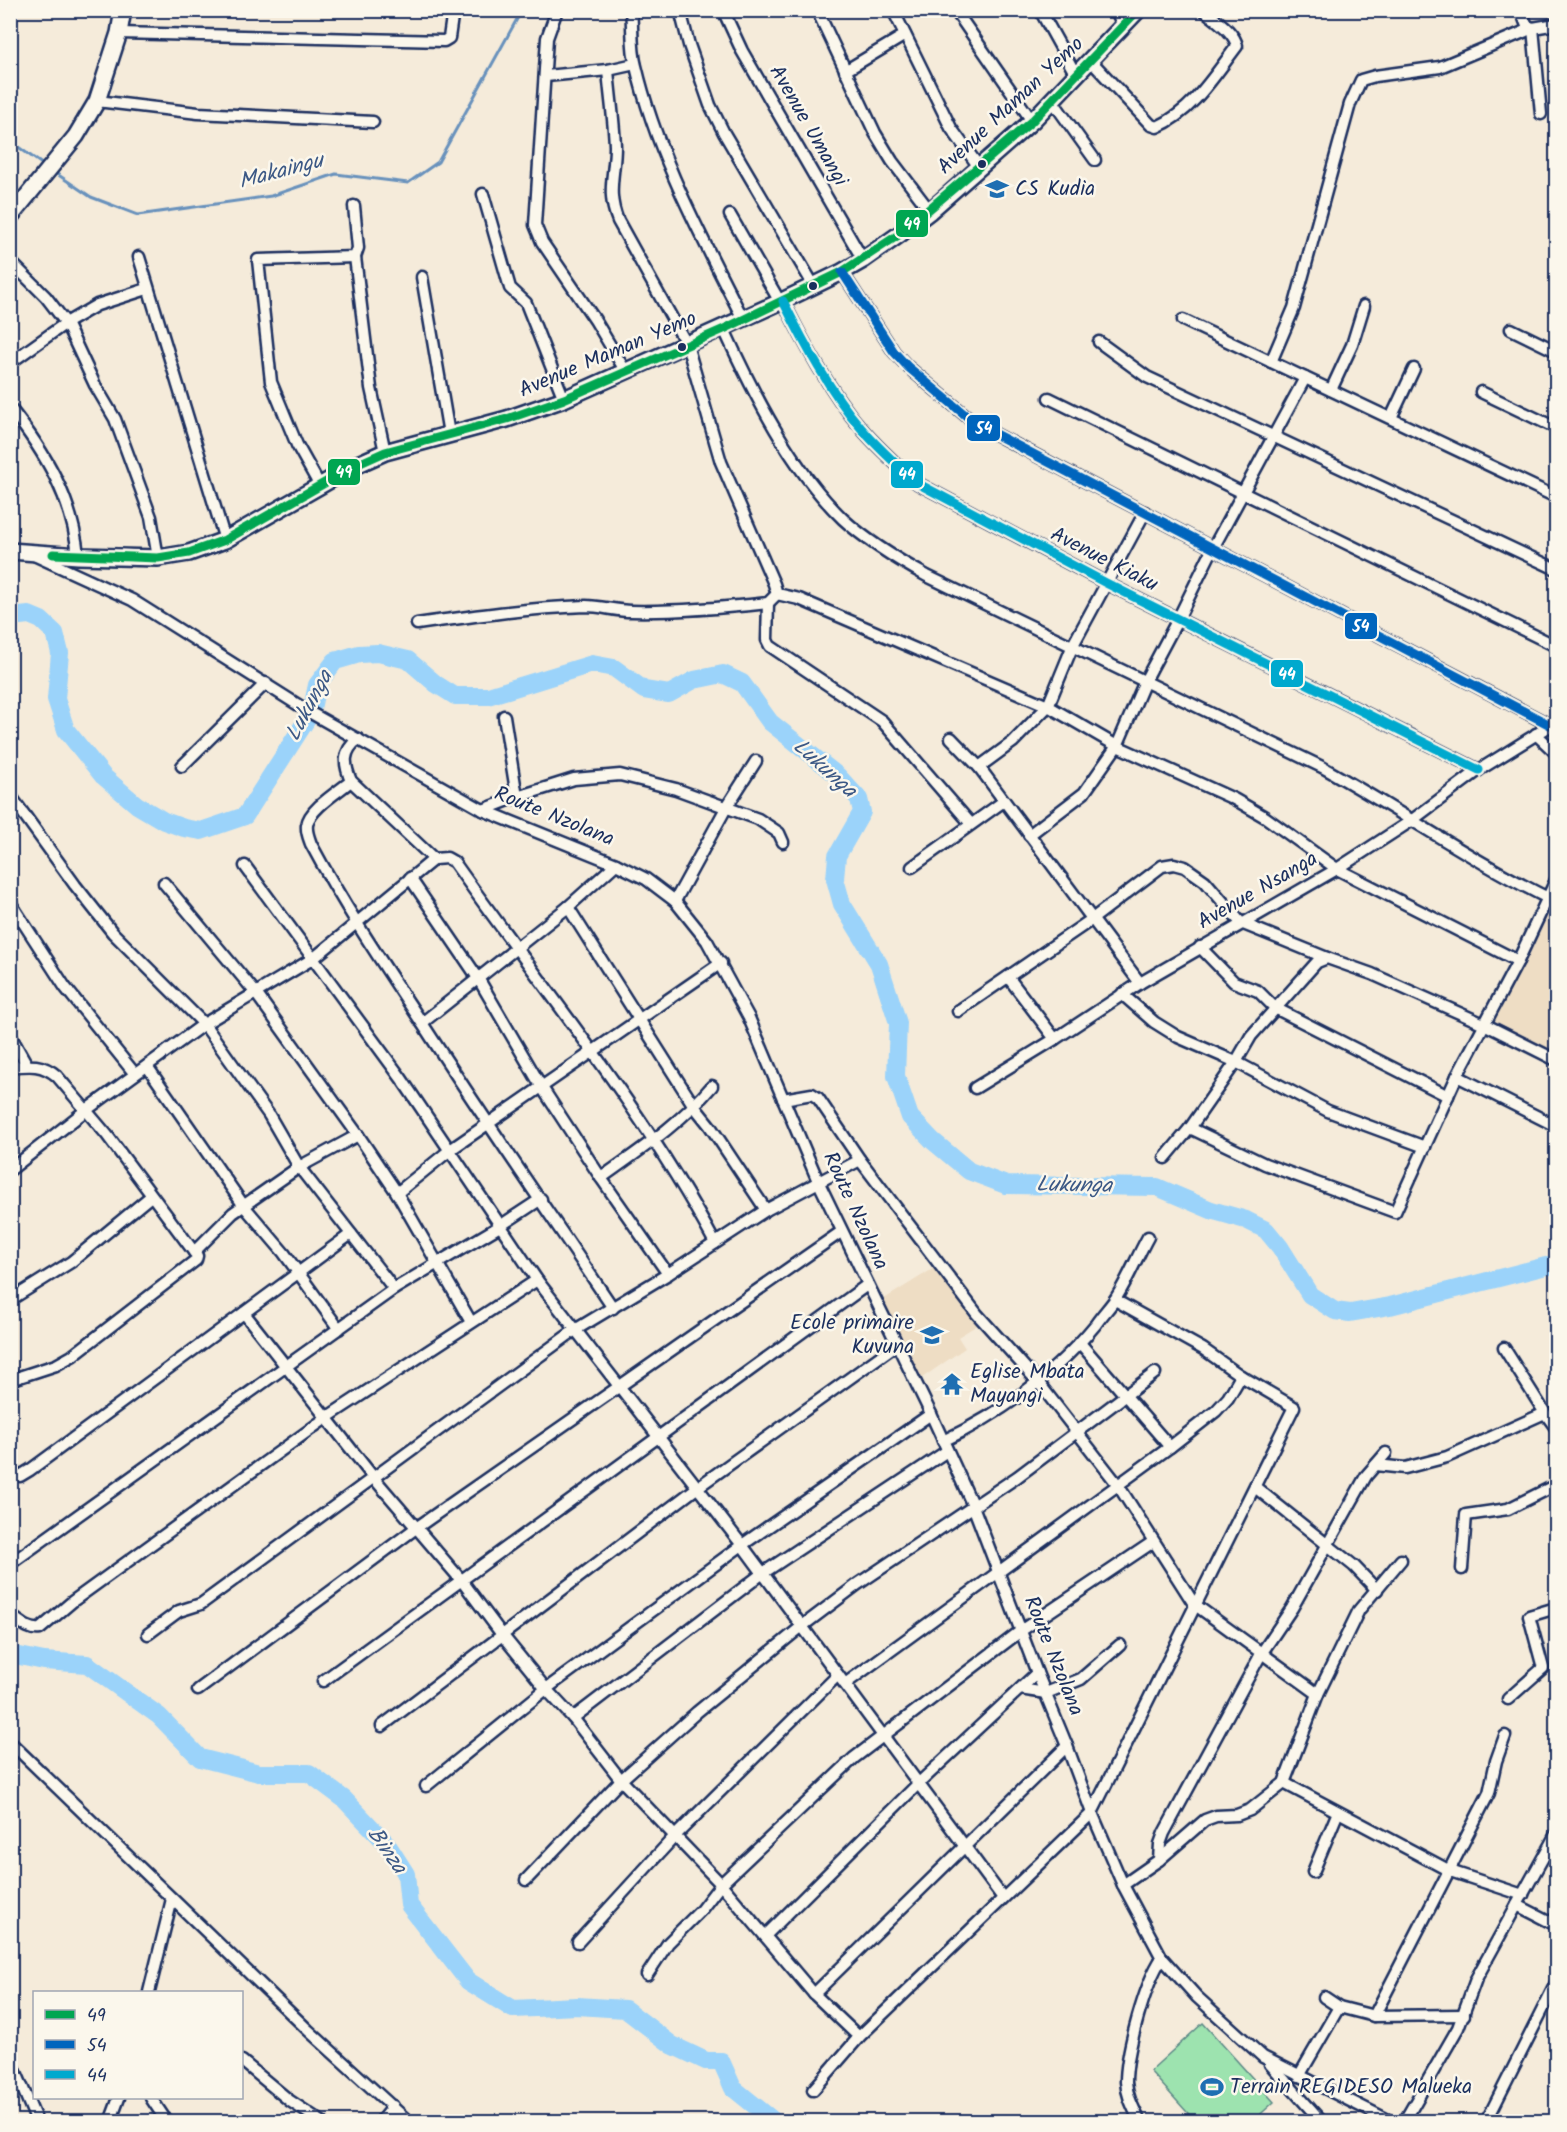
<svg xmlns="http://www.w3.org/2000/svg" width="1567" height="2132" font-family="Kalam,sans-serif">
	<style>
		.built { fill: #eeddc4 }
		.green { fill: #9de3af; stroke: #5c8986; stroke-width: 1.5 }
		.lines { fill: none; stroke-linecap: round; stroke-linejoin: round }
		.stream { stroke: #6891bc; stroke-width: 3 }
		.river { stroke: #9bd3fa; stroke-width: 18 }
		.street-casing { stroke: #1b2f5e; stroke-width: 15 }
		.secondary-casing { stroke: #1b2f5e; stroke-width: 20 }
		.street { stroke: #fbf7ec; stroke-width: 10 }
		.secondary { stroke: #fbf7ec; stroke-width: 15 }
		.bus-1-casing { stroke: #fbf7ec; stroke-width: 14 }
		.bus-2-casing { stroke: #fbf7ec; stroke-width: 14 }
		.bus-3-casing { stroke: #fbf7ec; stroke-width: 14 }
		.bus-1 { stroke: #00a651; stroke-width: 9 }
		.bus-2 { stroke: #0065bd; stroke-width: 9 }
		.bus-3 { stroke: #00a9ce; stroke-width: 9 }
		.bus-dot { fill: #1b2f5e; stroke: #fbf7ec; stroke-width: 2 }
		.labels { text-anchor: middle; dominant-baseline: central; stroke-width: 5; stroke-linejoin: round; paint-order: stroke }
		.street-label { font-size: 21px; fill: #1b2f5e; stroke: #fbf7ec }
		.poi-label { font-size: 21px; fill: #1b2f5e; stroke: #fbf7ec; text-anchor: start }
		.water-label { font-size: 22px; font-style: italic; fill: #3b5885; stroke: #fbf7ec }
		.line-badge { stroke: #fbf7ec; stroke-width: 2 }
		.badge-label { font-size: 16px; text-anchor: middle; font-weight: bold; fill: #fff }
	</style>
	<rect width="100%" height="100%" fill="#f5ebda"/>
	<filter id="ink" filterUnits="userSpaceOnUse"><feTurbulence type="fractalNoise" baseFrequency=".0167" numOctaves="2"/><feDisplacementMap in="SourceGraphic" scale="12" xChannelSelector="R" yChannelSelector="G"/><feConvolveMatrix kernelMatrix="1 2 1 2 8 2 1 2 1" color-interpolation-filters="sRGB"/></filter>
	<g filter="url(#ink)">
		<g class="built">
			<path d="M1550 904 1556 906V1056L1493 1024Z"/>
			<path d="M939 1265 979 1324 958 1337 965 1348 922 1378 881 1301Z"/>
		</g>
		<path class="green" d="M1203 2023 1274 2102 1253 2121H1195L1150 2071Z"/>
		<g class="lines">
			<g class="stream">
				<path d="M10 141 46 167"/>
				<path d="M54 172 91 197 138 215 271 196 336 174 408 183 438 162 522 10"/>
			</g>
			<g class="river">
				<path d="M10 617 29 615 41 620 55 633 60 653 56 699 66 730 103 776 137 805 164 821 184 828 201 831 245 816 311 713 317 685 335 661 359 654 378 653 408 660 436 684 455 696H488L592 664 614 668 644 690 669 694 694 680 723 674 742 683 770 722 838 776 859 799 862 812 837 856 835 879 842 904 879 964 898 1023 896 1076 910 1117 933 1141 969 1171 1006 1185 1157 1187 1211 1210 1246 1220 1266 1230 1280 1247 1310 1295 1335 1311 1350 1313 1390 1306 1546 1266H1556"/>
				<path d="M10 1654 44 1661 87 1664 159 1716 200 1758 259 1773H309L344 1799 387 1844 406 1874 409 1905 468 1981 513 2009 577 2006 625 2009 672 2045 706 2061H721L733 2088 775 2122"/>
			</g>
			<g class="street-casing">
				<g id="street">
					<path d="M557 10 547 38 535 225 542 242 595 320 626 372"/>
					<path d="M631 10C633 28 631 48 636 66 657 156 702 237 743 319"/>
					<path d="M680 10 689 45 710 105 724 133 814 286"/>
					<path d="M723 10 742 51 863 260"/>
					<path d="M817 10 875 133 892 161 930 211"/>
					<path d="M893 10 951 128 979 167"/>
					<path d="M955 10 1032 121"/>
					<path d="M1040 10 1076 75"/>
					<path d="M1116 10 1123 26"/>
					<path d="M1521 10 1527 26 1533 28 1556 24"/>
					<path d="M119 33 444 41 449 38 453 10"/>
					<path d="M1091 61 1151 125 1157 127C1193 111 1214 76 1237 46 1234 31 1215 20 1204 10"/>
					<path d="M608 70C610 95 614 121 615 146 615 175 606 192 618 221L687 345 721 462 774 584 777 594"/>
					<path d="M845 71 905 35"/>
					<path d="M546 76 608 70 635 64"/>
					<path d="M1052 100 1095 160"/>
					<path d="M97 101 198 113 373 122"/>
					<path d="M483 194 510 288 526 303 564 399"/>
					<path d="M730 215 780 302"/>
					<path d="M139 257 225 540"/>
					<path d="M355 257 371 388 385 452"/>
					<path d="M10 261 46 297 66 323 95 385 115 419 151 517 158 558"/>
					<path d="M842 272 894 352 908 367 976 424 1550 725"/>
					<path d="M422 277 449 434"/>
					<path d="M783 301C804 343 830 392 861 428 878 448 898 466 917 483L1106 583 1479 770"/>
					<path d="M1183 320 1556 497"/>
					<path d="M724 329C753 393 792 470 843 519 868 542 898 560 927 576L1322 767C1401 811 1475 863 1556 902"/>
					<path d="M1511 329 1556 351"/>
					<path d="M1099 342 1147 377 1556 569"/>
					<path d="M1271 362 1294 308 1350 104 1361 80 1375 76 1440 67 1533 28 1541 114"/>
					<path d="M10 363 66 323 97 305 147 289"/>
					<path d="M1331 390 1352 345 1364 306"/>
					<path d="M1481 392 1556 428"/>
					<path d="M1049 398 1556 646"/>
					<path d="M10 408C45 452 73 499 78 556"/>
					<path d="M1391 418 1414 369"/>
					<path d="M320 486 297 445 271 382 258 260 355 257 358 248 354 206"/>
					<path d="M36 556 132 600 311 713 483 810 616 864 646 879 675 901 707 941 749 1018 818 1181 931 1414 973 1506 1037 1673 1067 1746 1092 1813 1123 1885 1162 1958 1197 1997 1263 2057 1392 2122"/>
					<path d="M777 594 799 599 1048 706 1117 746 1234 799 1265 817 1337 869 1518 961"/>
					<path d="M768 603 767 640 770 646 882 721 971 824"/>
					<path d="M417 624C473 616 529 608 586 606 601 606 616 611 631 611 677 612 722 608 768 603L777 594"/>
					<path d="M504 716 517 797"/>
					<path d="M1536 734 1556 753"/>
					<path d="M951 738 979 767 1140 983"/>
					<path d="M358 739C342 752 344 764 351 781L434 859"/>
					<path d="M182 766 266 683"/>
					<path d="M979 767 1013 742 1048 706 1073 645 1145 512"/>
					<path d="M351 781C339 791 309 809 307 825 306 832 309 838 311 844 344 906 383 964 422 1023 484 1119 549 1213 613 1308"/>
					<path d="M10 795 75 885 113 933 204 1024 269 1115 299 1167 394 1289"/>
					<path d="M483 810 517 797 574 779 620 775 676 789 758 819 779 833 783 842"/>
					<path d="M1029 835 1084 793 1117 746 1145 681 1178 619 1213 548 1305 378"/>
					<path d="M245 866 401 1078 537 1280 742 1545 1003 1898"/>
					<path d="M912 867 1004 801"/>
					<path d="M410 878 478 978 541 1086 601 1178 668 1274"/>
					<path d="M164 883 255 992 358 1135 397 1193 471 1322"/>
					<path d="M675 901 726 808 756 761"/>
					<path d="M10 902 65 987 135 1074"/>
					<path d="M568 907 694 1106 710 1126 766 1210"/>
					<path d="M1200 947 1234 982 1258 991 1275 1008 1448 1096"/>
					<path d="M1008 977 1055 1039"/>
					<path d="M1122 994 1154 1022 1178 1037 1236 1062 1328 1111 1425 1147"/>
					<path d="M958 1011 1091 920 1162 866 1174 864 1185 867 1205 881 1241 923 1327 958"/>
					<path d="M422 1023 568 907 616 864"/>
					<path d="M10 1035 27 1065"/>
					<path d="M147 1066 244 1206 284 1253 339 1329"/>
					<path d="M10 1067C29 1065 42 1063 57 1076L107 1135 197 1256 196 1260 72 1356 56 1365 10 1380"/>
					<path d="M1457 1076 1556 1126"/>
					<path d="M975 1088 1055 1039 1140 983 1337 869 1411 821 1479 770 1553 724"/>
					<path d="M783 1099 812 1094 818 1098 860 1160 977 1314 1038 1382 1118 1485 1194 1604 1318 1694"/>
					<path d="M1190 1128 1265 1164 1395 1212 1457 1076 1518 961 1556 880"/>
					<path d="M1165 1158 1190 1128 1236 1062 1251 1036 1317 962 1327 958 1372 974 1484 1024 1556 1060"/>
					<path d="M10 1170 85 1111 204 1024 314 958 434 859 447 858 454 862C543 988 642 1107 715 1243"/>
					<path d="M601 1178C640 1150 681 1123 712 1086"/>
					<path d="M397 1193 450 1150 721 963"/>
					<path d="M194 1252 233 1213 299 1167 358 1135"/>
					<path d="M10 1300 71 1262 151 1196"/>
					<path d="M244 1313 373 1477 462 1581 503 1636 546 1689 573 1718 621 1780 721 1884 814 1994 859 2037"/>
					<path d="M1080 1343 1170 1447"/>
					<path d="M1504 1348 1545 1413 1556 1428"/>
					<path d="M943 1441C1002 1413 1054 1375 1096 1324 1102 1315 1110 1307 1116 1298 1128 1279 1137 1257 1148 1237"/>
					<path d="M10 1455 13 1474 20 1476 30 1470 351 1234"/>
					<path d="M1376 1465 1405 1468 1447 1457 1545 1413"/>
					<path d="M1255 1487 1354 1566 1377 1590"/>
					<path d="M10 1564 394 1289 500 1226 541 1199"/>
					<path d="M1462 1569 1466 1515 1508 1509 1556 1485"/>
					<path d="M10 1615C19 1621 29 1631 40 1629L73 1601 326 1418 537 1280"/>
					<path d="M148 1634 179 1611 201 1604 575 1330 668 1274 766 1210 860 1160"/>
					<path d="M323 1681 867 1285"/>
					<path d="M845 1684 1170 1447 1216 1411 1228 1398 1241 1376"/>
					<path d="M1020 1689 1046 1693 1081 1679 1120 1645"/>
					<path d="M198 1690 416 1528 841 1232"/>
					<path d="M1508 1699 1543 1668 1529 1616 1556 1608"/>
					<path d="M573 1718 763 1573 947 1451"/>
					<path d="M382 1726 698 1487 896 1345"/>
					<path d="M10 1742 308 2030 409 2122"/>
					<path d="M1284 1783 1450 1871 1523 1895"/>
					<path d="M426 1786 546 1689 742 1545 931 1414"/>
					<path d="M1159 1860 1160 1844 1164 1833 1261 1654 1292 1608 1366 1476 1386 1453"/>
					<path d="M1313 1872 1338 1812"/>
					<path d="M526 1880 621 1780 697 1712 801 1627 858 1584 1017 1477 1155 1373"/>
					<path d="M1123 1885 1159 1860 1205 1820 1216 1816 1237 1815 1250 1810 1284 1783 1318 1694 1359 1610 1401 1560"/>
					<path d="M1517 1905 1556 1925"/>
					<path d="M765 1936 918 1784 1037 1673"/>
					<path d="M578 1942 675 1836 838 1675"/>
					<path d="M647 1975 668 1943 701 1910 721 1884 854 1758 1022 1630 1153 1542"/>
					<path d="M149 1992 172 1899"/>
					<path d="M814 1994 1067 1746"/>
					<path d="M1324 1997 1339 2007 1374 2016 1464 2015"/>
					<path d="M1374 2016 1489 1793 1496 1761 1505 1736"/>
					<path d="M10 2058 37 2122"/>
					<path d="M242 2061 290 2101 322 2122"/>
					<path d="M1270 2064 1322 2122"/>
					<path d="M1299 2076 1339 2007"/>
					<path d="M813 2090 859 2037 1092 1813 1294 1407 1241 1376 1203 1349 1115 1300"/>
					<path d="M151 2098 167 2122"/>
					<path d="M110 2122 119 2098"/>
					<path d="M380 2122 393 2106"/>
					<path d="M1140 2122C1134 2109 1127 2097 1126 2082 1126 2053 1145 1982 1162 1958"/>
					<path d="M1404 2122 1458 2028 1476 1979 1556 1834"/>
					<path d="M1486 2122 1556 1983"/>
					<path d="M1556 2122V2121"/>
				</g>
			</g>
			<g class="secondary-casing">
				<g id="secondary">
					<path d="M10 217 76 136 97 101 119 33 123 10"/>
					<path d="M10 551 78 556 158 558 189 553 225 540 356 465 385 452 507 419 564 399 780 302 842 272 863 260 900 234 930 211 1032 121 1138 10"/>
				</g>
			</g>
			<use href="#street" class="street"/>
			<use href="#secondary" class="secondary"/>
			<g class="bus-1-casing">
				<path id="bus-1" d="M53 554 158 558 189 553 225 540 356 465 385 452 507 419 564 399 724 329 842 272 900 234 1032 121 1138 10"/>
			</g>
			<g class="bus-2-casing">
				<path id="bus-2" d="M842 272 894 352 908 367 976 424 1550 725"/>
			</g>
			<g class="bus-3-casing">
				<path id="bus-3" d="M783 301C804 343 830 392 861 428 878 448 898 466 917 483L1106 583 1479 770"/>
			</g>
			<use href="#bus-1" class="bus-1"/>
			<use href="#bus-2" class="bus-2"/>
			<use href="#bus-3" class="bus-3"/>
		</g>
	</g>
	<defs>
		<g id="school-bare" transform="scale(1.8)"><path d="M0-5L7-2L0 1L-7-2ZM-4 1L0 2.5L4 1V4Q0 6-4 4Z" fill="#1f6fb2" stroke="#fbf7ec" stroke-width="2.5" paint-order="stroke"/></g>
		<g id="temple-bare" transform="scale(1.8)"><path d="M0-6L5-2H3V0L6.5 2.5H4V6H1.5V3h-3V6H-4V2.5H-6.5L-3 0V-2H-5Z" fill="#1f6fb2" stroke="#fbf7ec" stroke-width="2.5" paint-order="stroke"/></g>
		<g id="stadium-bare" transform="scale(1.8)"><path d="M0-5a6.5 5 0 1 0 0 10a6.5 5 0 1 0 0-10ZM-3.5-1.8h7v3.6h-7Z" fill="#1f6fb2" stroke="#fbf7ec" stroke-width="2.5" paint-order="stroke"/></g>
	</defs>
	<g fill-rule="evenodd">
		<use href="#school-bare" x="997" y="189"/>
		<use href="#school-bare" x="932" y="1335"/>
		<use href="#temple-bare" x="952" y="1384"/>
		<use href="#stadium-bare" x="1212" y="2087"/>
	</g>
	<g class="bus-dot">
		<circle cx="982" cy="164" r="5"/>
		<circle cx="813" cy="286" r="5"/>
		<circle cx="682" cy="347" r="5"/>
	</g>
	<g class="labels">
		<g class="street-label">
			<text transform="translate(1011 106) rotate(-43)">Avenue Maman Yemo</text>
			<text transform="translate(808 126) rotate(60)">Avenue Umangi</text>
			<text transform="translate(608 355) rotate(-23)">Avenue Maman Yemo</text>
			<text transform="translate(1104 560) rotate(27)">Avenue Kiaku</text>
			<text transform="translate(554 817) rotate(22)">Route Nzolana</text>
			<text transform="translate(1258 891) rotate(-30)">Avenue Nsanga</text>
			<text transform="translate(855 1211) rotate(65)">Route Nzolana</text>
			<text transform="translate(1053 1656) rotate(68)">Route Nzolana</text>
		</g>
		<g class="poi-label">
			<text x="1015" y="189">CS Kudia</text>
			<text x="914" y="1323" text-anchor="end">Ecole primaire<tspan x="914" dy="24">Kuvuna</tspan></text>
			<text x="970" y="1372">Eglise Mbata<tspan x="970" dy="24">Mayangi</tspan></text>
			<text x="1230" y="2087">Terrain REGIDESO Malueka</text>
		</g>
		<g class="water-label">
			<text transform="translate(281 172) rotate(-15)">Makaingu</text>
			<text transform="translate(310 706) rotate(-62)">Lukunga</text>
			<text transform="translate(824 769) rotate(42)">Lukunga</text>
			<text transform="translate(1074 1186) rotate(1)">Lukunga</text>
			<text transform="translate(386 1851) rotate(55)">Binza</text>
		</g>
	</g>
	<g class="line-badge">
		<rect x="895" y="209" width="34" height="29" rx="6" fill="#00a651"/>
		<rect x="966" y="414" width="35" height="28" rx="6" fill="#0065bd"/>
		<rect x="327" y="458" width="34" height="28" rx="6" fill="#00a651"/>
		<rect x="890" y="460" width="34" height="29" rx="6" fill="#00a9ce"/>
		<rect x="1344" y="612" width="34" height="28" rx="6" fill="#0065bd"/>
		<rect x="1270" y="659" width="34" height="29" rx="6" fill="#00a9ce"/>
	</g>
	<g class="badge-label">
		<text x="912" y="230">49</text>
		<text x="984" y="434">54</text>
		<text x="344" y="478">49</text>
		<text x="907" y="480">44</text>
		<text x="1361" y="632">54</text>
		<text x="1287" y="680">44</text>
	</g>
	<rect width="1567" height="2132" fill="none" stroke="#fbf7ec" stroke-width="36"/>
	<rect x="18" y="18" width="1531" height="2096" fill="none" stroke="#1b2f5e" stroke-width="2" filter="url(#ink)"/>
	<rect x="33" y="1991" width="210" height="108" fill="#fbf7ec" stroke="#a1a7b3" stroke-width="1.5"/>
	<rect x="45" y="2010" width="30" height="9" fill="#00a651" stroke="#a1a7b3" stroke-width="1.5"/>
	<text x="87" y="2021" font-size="18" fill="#1b2f5e">49</text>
	<rect x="45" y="2040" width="30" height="9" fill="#0065bd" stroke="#a1a7b3" stroke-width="1.5"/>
	<text x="87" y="2051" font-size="18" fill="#1b2f5e">54</text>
	<rect x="45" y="2070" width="30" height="9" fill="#00a9ce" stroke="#a1a7b3" stroke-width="1.5"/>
	<text x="87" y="2081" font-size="18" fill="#1b2f5e">44</text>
</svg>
